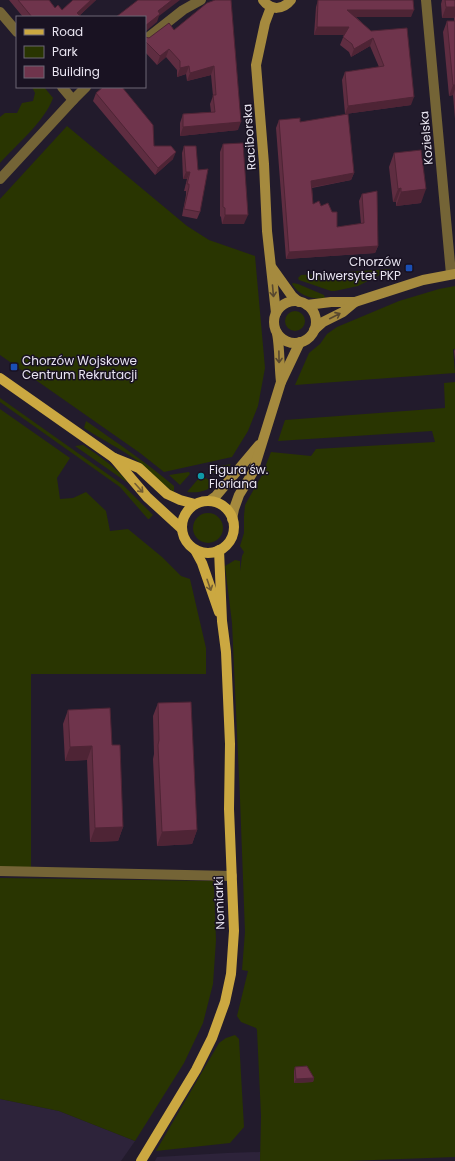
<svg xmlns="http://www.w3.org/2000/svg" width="455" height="1161" font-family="Poppins,sans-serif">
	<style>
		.built { fill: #2d233a }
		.green { fill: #293501 }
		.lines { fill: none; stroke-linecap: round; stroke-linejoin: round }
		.street { stroke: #746436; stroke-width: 10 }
		.secondary { stroke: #a58a3e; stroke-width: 10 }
		.primary { stroke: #cba841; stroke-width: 10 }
		.wall { fill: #5f2d41 }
		.shaded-wall { fill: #4e2435 }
		.building { fill: #6f344c; stroke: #4e2435 }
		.oneway { stroke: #58482f }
		.oneway2 { stroke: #725d32 }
		.transit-dot { fill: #1a4fb4; stroke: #191222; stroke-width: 1.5 }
		.culture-dot { fill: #0f9aa8; stroke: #191222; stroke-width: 1.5 }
		.labels { text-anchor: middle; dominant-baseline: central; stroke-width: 3; stroke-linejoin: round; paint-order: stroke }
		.street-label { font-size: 12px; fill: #e9e5f1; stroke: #191222 }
		.poi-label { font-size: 12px; fill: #e9e5f1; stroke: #191222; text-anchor: start }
	</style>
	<rect width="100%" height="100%" fill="#221b2c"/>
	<g class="built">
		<path d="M0 1099 59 1111 135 1141 121 1161H0Z"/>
		<path d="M260 1152V1161H155L157 1157 227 1153Z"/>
	</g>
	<g class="green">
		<path d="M32 87H44L53 98C45 121 16 145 0 163V117L5 113H17L22 103 33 101 35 93Z"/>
		<path d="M67 126 187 226 209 240 255 256 265 368 258 406 248 431 232 457 164 472 140 453 0 355V199Z"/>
		<path d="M391 269 358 286 335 291H331L299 280 298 278 301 275Z"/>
		<path d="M293 283 298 284 324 295 325 298C311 300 299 295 292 284Z"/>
		<path d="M455 286V349H453L455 373 295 385 309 353 320 344 327 334 337 327 399 301 439 289Z"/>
		<circle cx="295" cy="321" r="10"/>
		<path d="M455 382V1157L348 1161H260L261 1116 257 1030 256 1028 241 1022 237 1016 248 971 242 970 245 932 240 799 232 623 225 566 235 560 240 561V571L242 556 244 552 240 546 244 533V516L245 505 262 475 271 452 311 456 316 449 435 442 432 431 278 441 285 420 445 408 444 383Z"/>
		<path d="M0 398 123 485 153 515 149 519H148L120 487 0 402Z"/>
		<path d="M0 409 70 458 57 478 60 499 73 498 86 492 106 511 110 531 128 529 162 557 181 576 190 579 206 648V674H31V868H0Z"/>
		<path d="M86 421C116 442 146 462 174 486V492C165 487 149 470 139 462 122 449 102 440 84 428Z"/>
		<path d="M83 445C99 456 116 467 128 483L75 446Z"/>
		<path d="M231 464 221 477 208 469 209 468Z"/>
		<path d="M189 472 190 474 180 485 169 475Z"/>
		<path d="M204 477 215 484C206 492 198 493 187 492L199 478Z"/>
		<circle cx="208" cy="528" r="15"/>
		<path d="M0 878 213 881 214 889 216 940 213 984 203 1023 184 1063 135 1141 59 1111 0 1099Z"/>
		<path d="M235 1035 239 1039 244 1127 230 1143 156 1151 219 1043 226 1038Z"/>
	</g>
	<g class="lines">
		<g class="street">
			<path d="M426 0 451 274"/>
			<path d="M0 12 17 32"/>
			<path d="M145 40 183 10 201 0"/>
			<path d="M62 87 73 100"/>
			<path d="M0 179 73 100 86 87"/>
			<path d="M0 871 232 876"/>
		</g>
		<g class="secondary">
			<path d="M263 0C271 11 283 10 291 0"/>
			<path d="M271 7 265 23 256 65 264 164 267 231 276 313"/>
			<path d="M272 268 292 296 299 302"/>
			<circle cx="295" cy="322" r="21"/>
			<path d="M307 305 331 302H355L423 280 455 274"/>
			<path d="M314 330 323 322 343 312 355 302"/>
			<path d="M277 333C280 349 279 365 281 382"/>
			<path d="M209 501 216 496 259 445"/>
			<path d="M232 519 234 509 239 495 253 472 281 382 300 342"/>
		</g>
		<g class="primary">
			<path d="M0 378 114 458 139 468 167 494 180 500 195 504"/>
			<path d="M114 458 147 497 182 529"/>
			<circle cx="208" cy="527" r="26"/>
			<path d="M195 550 202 563 219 612"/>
			<path d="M141 1161 196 1070 212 1038 225 1002 231 974 234 931 229 809 230 744 226 652 222 621 219 550"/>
		</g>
	</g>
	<g class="wall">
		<path d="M9 0H49L55 8 62 10 73 0H96L80 15 81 17H23Z"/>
		<path d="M318 0H413L411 17H356L371 31 411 105 345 114 342 80 345 72 379 67 370 46 351 57 349 52 340 45 344 35H314L316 7Z"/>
		<path d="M442 0H455V119L453 95 449 96 443 32 447 21H454V18H442L441 4Z"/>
		<path d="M207 3 238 130 180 136V123L183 114 211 112 210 104 213 96 211 75 187 81 186 74 177 77V70L166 57 157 65 145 52V37L149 38 174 30Z"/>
		<path d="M96 93 154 146 173 159 155 175 93 101Z"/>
		<path d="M279 120 300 122 354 173 351 180 312 188 313 204 321 206 337 227 361 224 359 201 362 194 378 246 375 253 286 259 276 128Z"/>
		<path d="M223 144 244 224H222L221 217 220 216V152Z"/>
		<path d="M184 146 200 212 197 219 182 216 186 195V191H184L187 179H183L182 153Z"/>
		<path d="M394 153 421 203 396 206V202H393L389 167Z"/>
		<path d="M455 349V360L454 351Z"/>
		<path d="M158 703 197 830 192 844 157 846 153 759 154 754 153 716Z"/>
		<path d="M68 710 112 745 123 827 118 841 90 842 87 760 65 761 63 724Z"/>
		<path d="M295 1067 314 1078 313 1082 294 1083V1071Z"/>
	</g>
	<g class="shaded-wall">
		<path d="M91 0H96L78 17 77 13Z"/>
		<path d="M172 0H180L159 16 157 22 145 32V26L158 11Z"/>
		<path d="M446 7H455V16L454 18H442Z"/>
		<path d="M347 10H414L411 17H344Z"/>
		<path d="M317 27H349L346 35H314Z"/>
		<path d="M373 38 370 46 351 57 354 49Z"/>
		<path d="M169 49 166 57 157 65 160 56Z"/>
		<path d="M189 66 186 74 177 77 180 68Z"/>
		<path d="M214 66 211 75 187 81 190 73Z"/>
		<path d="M453 85H455V89L453 95 449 96Z"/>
		<path d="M414 97 411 105 345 114 348 106Z"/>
		<path d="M241 122 238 130 180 136 183 127Z"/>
		<path d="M176 152 173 159 155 175 158 168Z"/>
		<path d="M186 172H190L187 179H183Z"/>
		<path d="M354 173 351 180 308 188 311 181Z"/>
		<path d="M401 188 396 202H393L398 189Z"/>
		<path d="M426 189 421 203 396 206 401 192Z"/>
		<path d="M225 215H248L244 224H222Z"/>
		<path d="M378 246 375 253 286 259 289 252Z"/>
		<path d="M92 746 87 760 65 761 70 747Z"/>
		<path d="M123 827 118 841 90 842 95 828Z"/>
		<path d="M197 830 192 844 157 846 162 832Z"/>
		<path d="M314 1078 313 1082 294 1083 296 1079Z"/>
	</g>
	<g class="building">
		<path d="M18 0H49L55 8 58 5 62 10 73 0H91L77 13 81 17H32Z"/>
		<path d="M138 0H172L158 11 160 14 145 26V17H116Z"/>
		<path d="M215 0H231L241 122 183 127V114L215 112 213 95H216L214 66 190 73 189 66 180 68V61L169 49 160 56 145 41V37L149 38 169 23 174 30 207 3Z"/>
		<path d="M318 0H413L414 10H347L371 31 407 28 414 97 348 106 345 72 384 66 373 38 354 49 352 44 343 37 349 27H317Z"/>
		<path d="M445 0H455V7H446Z"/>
		<path d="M447 21H455V85H453Z"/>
		<path d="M103 87H122L153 125 154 146H171L176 152 158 168 96 93Z"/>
		<path d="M348 114 354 173 311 181 313 204 319 201 321 206 328 203 332 212H337V227L364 223 362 194 377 191 378 246 289 252 279 120 300 118V122Z"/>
		<path d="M243 143 248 215H225V208L223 207V144Z"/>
		<path d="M184 146H196L198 170 208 169 200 212 184 209 189 187V184H187L190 172H186Z"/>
		<path d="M421 150 426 189 401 192V188L398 189 394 153Z"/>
		<path d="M191 702 197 830 162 832 158 745 159 740 158 703Z"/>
		<path d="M110 708 112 745H120L123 827 95 828 92 746 70 747 68 710Z"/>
		<path d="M307 1066 314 1078 296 1079 295 1067Z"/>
	</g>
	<defs><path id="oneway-shaft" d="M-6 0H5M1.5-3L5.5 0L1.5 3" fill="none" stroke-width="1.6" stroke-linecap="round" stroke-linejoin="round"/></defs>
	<g class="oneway">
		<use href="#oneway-shaft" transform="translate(273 291) rotate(85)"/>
		<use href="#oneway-shaft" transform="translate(335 316) rotate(-27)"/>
		<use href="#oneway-shaft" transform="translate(279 357) rotate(89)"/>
	</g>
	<g class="oneway2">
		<use href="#oneway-shaft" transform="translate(139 488) rotate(48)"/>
		<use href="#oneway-shaft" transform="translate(209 585) rotate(71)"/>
	</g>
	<g class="transit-dot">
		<rect x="405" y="264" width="8" height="8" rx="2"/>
		<rect x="10" y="363" width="8" height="8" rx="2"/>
	</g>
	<circle class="culture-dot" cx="201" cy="476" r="4"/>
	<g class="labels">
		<g class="street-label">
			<text transform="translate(249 137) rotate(-94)">Raciborska</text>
			<text transform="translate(426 138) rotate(-95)">Kozielska</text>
			<text transform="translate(219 903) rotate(-92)">Nomiarki</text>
		</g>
		<g class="poi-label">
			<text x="401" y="261" text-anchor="end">Chorzów<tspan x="401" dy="14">Uniwersytet PKP</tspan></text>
			<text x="22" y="360">Chorzów Wojskowe<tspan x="22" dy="14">Centrum Rekrutacji</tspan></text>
			<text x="209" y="469">Figura św.<tspan x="209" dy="14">Floriana</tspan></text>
		</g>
	</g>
	<rect x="16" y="16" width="130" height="72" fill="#191222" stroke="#6c6675"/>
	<rect x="24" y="29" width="20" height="6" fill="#cba841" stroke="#6c6675"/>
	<text x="52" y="36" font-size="12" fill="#e9e5f1">Road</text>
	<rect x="24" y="46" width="20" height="12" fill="#293501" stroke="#6c6675"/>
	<text x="52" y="56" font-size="12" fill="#e9e5f1">Park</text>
	<rect x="24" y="66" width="20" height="12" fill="#6f344c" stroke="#6c6675"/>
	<text x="52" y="76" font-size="12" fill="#e9e5f1">Building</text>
</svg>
